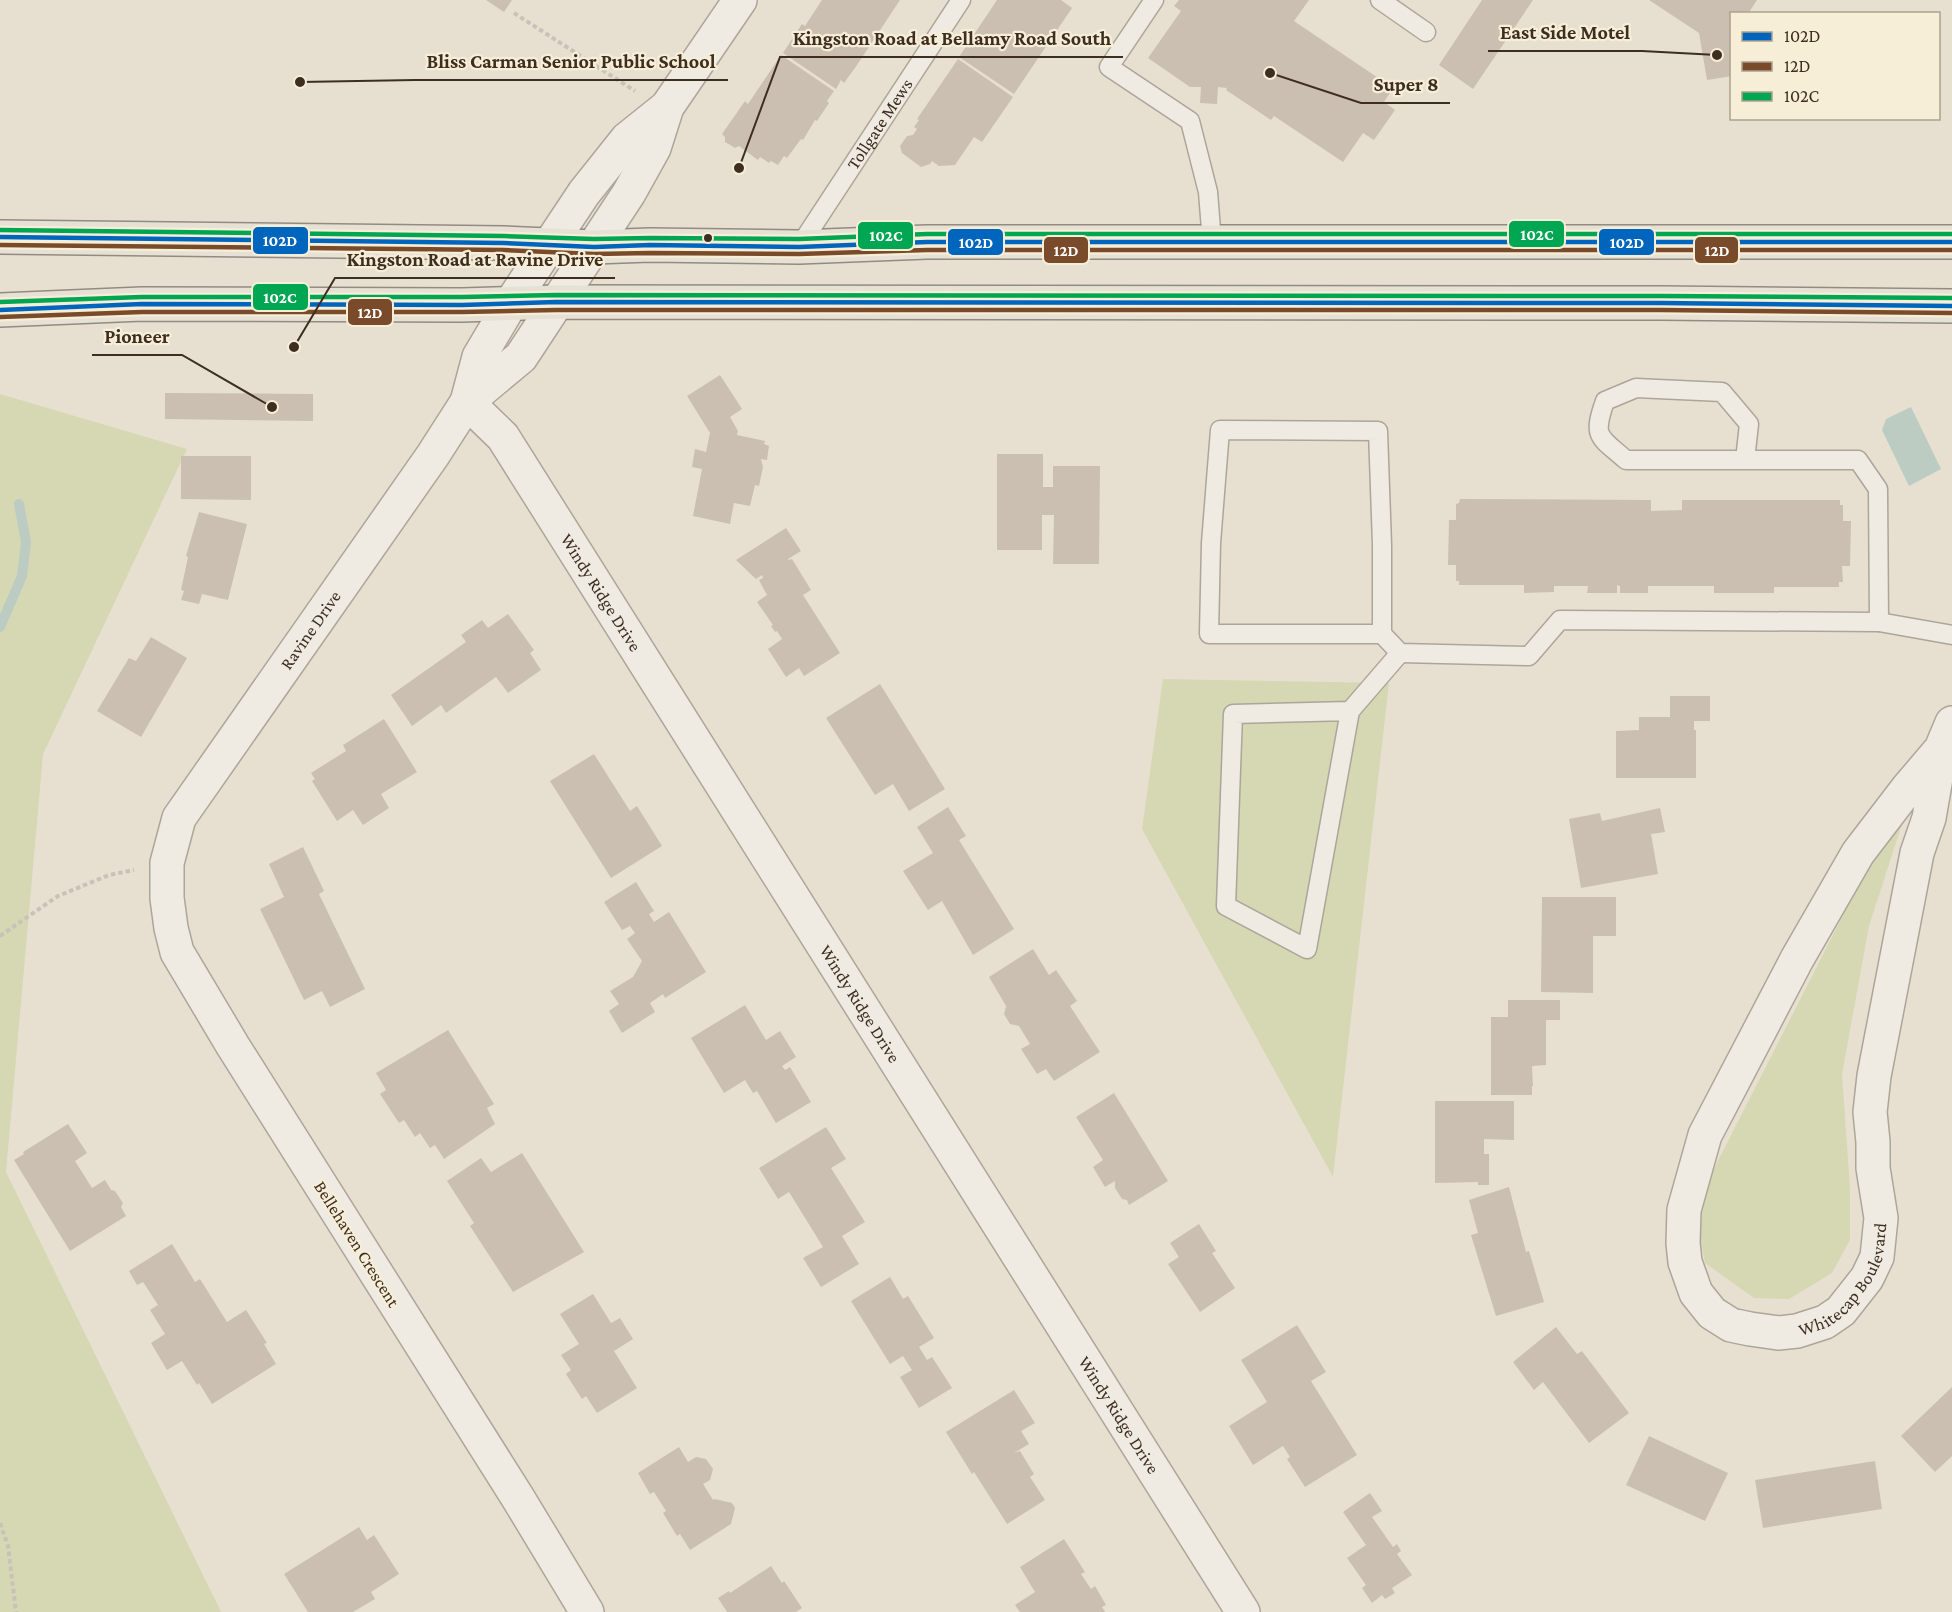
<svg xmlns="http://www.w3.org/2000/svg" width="1952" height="1612" font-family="'Crimson Pro',serif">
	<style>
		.green { fill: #d6d7b3 }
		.water { fill: #bcccc2 }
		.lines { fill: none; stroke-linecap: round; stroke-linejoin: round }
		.stream { stroke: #bcccc2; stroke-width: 10 }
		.building { fill: #cbbfb2 }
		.lane-casing { stroke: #ada599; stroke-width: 21 }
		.street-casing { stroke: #ada599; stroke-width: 36 }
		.primary-casing { stroke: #928b80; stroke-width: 36 }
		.path { stroke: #c8c2b9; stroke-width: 4; stroke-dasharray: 4.5 3; stroke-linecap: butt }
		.lane { stroke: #efebe3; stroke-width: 18 }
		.street { stroke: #efebe3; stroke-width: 33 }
		.primary { stroke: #e6e1d4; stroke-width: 33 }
		.bus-1-casing { stroke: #f7eed8; stroke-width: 9 }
		.bus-2-casing { stroke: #f7eed8; stroke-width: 9 }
		.bus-3-casing { stroke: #f7eed8; stroke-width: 9 }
		.bus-1 { stroke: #0065bd; stroke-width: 4.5 }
		.bus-2 { stroke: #7a4b2a; stroke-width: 4.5 }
		.bus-3 { stroke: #00a651; stroke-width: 4.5 }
		.bus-dot { fill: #3d2e20; stroke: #f7eed8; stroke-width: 2 }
		.labels { text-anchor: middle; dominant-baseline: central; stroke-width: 4.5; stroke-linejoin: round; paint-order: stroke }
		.street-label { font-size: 18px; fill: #3d2e20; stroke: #f7eed8 }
		.leader { fill: none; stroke: #3d2e20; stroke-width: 2 }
		.callout-dot { fill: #3d2e20; stroke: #f7eed8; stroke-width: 2 }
		.callout-label { font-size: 20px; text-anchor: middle; font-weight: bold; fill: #3d2e20; stroke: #f7eed8; stroke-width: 4.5; stroke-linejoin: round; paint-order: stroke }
		.line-badge { stroke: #f7eed8; stroke-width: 2 }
		.badge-label { font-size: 16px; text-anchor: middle; font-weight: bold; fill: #fff }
	</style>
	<rect width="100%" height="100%" fill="#e7e0d1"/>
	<g class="green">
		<path d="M0 394 187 449 43 754 6 1172 221 1612H0Z"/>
		<path d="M1163 679 1389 683 1333 1177 1142 829Z"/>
		<path d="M1914 787 1869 926 1842 1074 1850 1188V1240L1832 1273 1789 1299 1754 1298 1705 1263 1694 1208 1890 823Z"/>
	</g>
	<path class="water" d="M1911 407 1941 469 1909 486 1882 430 1886 419Z"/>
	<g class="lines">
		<path class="stream" d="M0 627 22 576 26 542 19 504"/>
	</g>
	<g class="building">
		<path d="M486 0H512L504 12Z"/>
		<path d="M822 0H900L857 65 844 83 841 80 836 89 783 53 802 24 805 26Z"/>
		<path d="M997 0H1061L1072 8 1014 94 959 57Z"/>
		<path d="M1179 0H1309L1294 21 1393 88 1384 102 1395 110 1374 140 1363 133 1343 162 1274 116 1271 120 1226 90 1227 88 1218 87 1217 104 1200 103 1201 87H1190L1148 58 1181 11 1174 6Z"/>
		<path d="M1482 0H1533L1473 89 1439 65Z"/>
		<path d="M1649 0H1757L1748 14H1732V76L1707 80 1699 33Z"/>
		<path d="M781 55 834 91 827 101 829 103 817 121 815 120 803 140 801 139 787 158 784 156 778 165 771 161 769 163 760 157 758 160 739 146 735 148 725 142V137L722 134 745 101 748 104Z"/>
		<path d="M958 59 1013 97 982 142 974 137 955 165 939 166 932 161 930 164 921 167 902 153 900 146 907 136 913 135 917 129 914 127 919 120 917 119Z"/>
		<path d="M720 375 742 409 730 417 738 431 737 435 765 441 764 444 769 446 767 460 761 459 763 467 759 486 755 485 750 506 734 503 730 524 693 516 702 469 692 467 695 449 706 452 710 433 687 396Z"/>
		<path d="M165 393 313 394V421L165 419Z"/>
		<path d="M997 454H1043V487H1053V466H1100L1099 564H1053L1054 515H1042V550H997Z"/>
		<path d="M181 456H251V500L181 499Z"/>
		<path d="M1460 499 1651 500V511L1682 510V500H1840V505H1843V521H1851L1850 566H1842L1843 582H1839V587H1774V593H1714V586H1648V593H1620V586L1617 585V593H1587L1588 586H1554V592L1524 593V585H1459V581H1456V565H1448L1449 520H1456V504L1459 503Z"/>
		<path d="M199 512 247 524 228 600 202 594 199 604 181 600 184 591 181 590 188 557 186 556Z"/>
		<path d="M786 528 801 551 788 559 789 560 792 559 811 590 803 595 840 653 804 676 799 668 786 677 768 649 782 639 777 631 775 632 771 626 773 625 757 602 767 595 759 580 763 578 762 575 756 579 736 560Z"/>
		<path d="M508 614 534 650 530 653 541 670 508 693 496 677 446 713 441 705 412 726 391 695 466 642 461 635 482 620 488 628Z"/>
		<path d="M151 637 187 658 141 737 97 711 129 658 136 661Z"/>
		<path d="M880 684 945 789 909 811 893 784 875 795 826 718Z"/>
		<path d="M1670 696H1710V721H1694V730H1696V778H1616V731L1639 730V717H1670Z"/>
		<path d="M384 719 417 772 381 794 389 808 363 825 353 810 337 821 312 781 315 779 311 773 346 751 343 745Z"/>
		<path d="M594 754 630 811 637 806 662 846 611 878 550 781Z"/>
		<path d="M948 807 966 836 959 840 1014 929 973 955 942 901 928 910 903 871 933 853 917 827Z"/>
		<path d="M1660 808 1665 832 1651 834 1658 874 1581 888 1569 819 1600 813 1602 821Z"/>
		<path d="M303 847 324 891 319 894 365 989 330 1007 322 991 304 1000 260 909 284 897 269 864Z"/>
		<path d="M636 882 654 911 649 914 654 922 669 912 706 972 665 998 663 994 650 1003 655 1012 622 1033 609 1011 619 1004 610 991 633 977 642 961 627 939 635 933 630 926 622 930 604 902Z"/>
		<path d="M1542 897H1616V936H1593V993L1541 992Z"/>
		<path d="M1033 949 1049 975 1056 970 1077 1001 1070 1006 1100 1052 1054 1081 1046 1069 1037 1074 1021 1049 1030 1044 1019 1026 1010 1024 1004 1014 1006 1006 989 977Z"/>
		<path d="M1508 1000H1560V1020H1546V1065L1532 1066 1533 1086H1532V1095H1491V1017H1508Z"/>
		<path d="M745 1005 766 1040 780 1031 796 1057 782 1066 785 1070 790 1067 811 1102 776 1123 757 1091 753 1093 745 1080 724 1093 691 1038Z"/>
		<path d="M448 1030 494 1104 487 1108 495 1124 444 1159 435 1145 430 1148 420 1133 415 1137 404 1120 399 1123 380 1094 386 1090 376 1073Z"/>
		<path d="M1114 1093 1168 1181 1129 1205 1127 1200 1122 1199 1115 1188V1181L1105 1187 1093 1167 1103 1160 1076 1117Z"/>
		<path d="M1435 1101H1514V1140L1484 1139V1154H1489V1185H1478V1182L1435 1183Z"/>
		<path d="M68 1124 87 1153 75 1161 92 1188 105 1180 111 1190 115 1191 123 1203 121 1207 126 1216 70 1251 14 1160 24 1154 23 1152Z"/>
		<path d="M826 1127 846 1159 831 1168 865 1222 842 1236 859 1264 821 1287 803 1258 823 1247 789 1192 778 1199 759 1168Z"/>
		<path d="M522 1153 584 1252 513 1292 470 1226 474 1223 447 1181 481 1158 491 1172Z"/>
		<path d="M1509 1187 1526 1252 1529 1251 1544 1302 1496 1316 1471 1235 1478 1233 1469 1200Z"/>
		<path d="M1199 1224 1216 1251 1212 1253 1235 1288 1200 1312 1168 1264 1179 1257 1170 1243Z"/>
		<path d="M172 1244 195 1282 200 1279 227 1322 246 1310 267 1343 264 1344 276 1364 212 1404 199 1383 197 1385 182 1361 167 1370 151 1343 165 1334 150 1310 158 1305 143 1282 137 1285 129 1271Z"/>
		<path d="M890 1277 903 1299 908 1296 934 1338 919 1347 927 1360 932 1357 952 1388 919 1408 900 1377 912 1370 903 1356 890 1364 851 1301Z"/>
		<path d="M593 1294 611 1323 620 1318 633 1339 614 1351 637 1388 597 1413 586 1396 582 1399 566 1374 571 1370 561 1355 579 1344 560 1314Z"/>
		<path d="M1297 1325 1326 1372 1311 1381 1357 1455 1305 1487 1287 1459 1290 1457 1283 1446 1253 1465 1229 1426 1267 1402 1241 1360Z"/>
		<path d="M1556 1327 1577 1354 1582 1351 1629 1413 1589 1443 1543 1382 1534 1390 1513 1362Z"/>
		<path d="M1952 1387V1456L1935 1472 1901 1436Z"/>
		<path d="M1014 1390 1035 1423 1021 1431 1029 1444 1014 1453 1020 1451 1034 1474 1030 1477 1045 1500 1007 1524 974 1472 972 1474 946 1432Z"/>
		<path d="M1649 1436 1728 1473 1705 1521 1626 1485Z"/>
		<path d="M679 1447 688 1462 696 1457 706 1459 713 1469 710 1480 703 1484 713 1500 715 1499 732 1503 735 1508 731 1524 690 1550 680 1534 677 1536 663 1513 666 1511 654 1492 650 1494 638 1473Z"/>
		<path d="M1875 1461 1882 1509 1763 1528 1755 1480Z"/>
		<path d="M1370 1493 1382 1511 1372 1517 1393 1547 1397 1544 1401 1551 1397 1554 1412 1575 1392 1588 1395 1593 1385 1599 1382 1595 1372 1603 1362 1588 1366 1585 1347 1558 1366 1545 1343 1512Z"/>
		<path d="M359 1527 367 1540 374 1535 399 1574 371 1592 375 1599 353 1612H308L284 1574Z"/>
		<path d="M1064 1539 1085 1572 1081 1574 1091 1589 1095 1586 1106 1605 1102 1607 1105 1612H1020L1015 1605 1035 1592 1020 1567Z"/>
		<path d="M771 1566 782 1583 784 1581 802 1608 796 1612H727L718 1598 729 1591 730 1593Z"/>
	</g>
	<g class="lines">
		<g class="lane-casing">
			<g id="lane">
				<path d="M1154 0 1109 67 1190 121 1208 192 1212 242"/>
				<path d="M1380 0 1426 32"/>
				<path id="s1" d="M799 247 961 0"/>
				<path d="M1745 460 1749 424 1722 392 1636 388 1605 401C1592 438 1599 436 1626 460H1858L1878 489 1879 622"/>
				<path d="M1382 634H1209L1211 543 1220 430 1378 431 1382 545V634L1400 653 1529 656 1560 620 1879 622 1952 635"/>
				<path d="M1350 711 1307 949 1226 906 1233 714 1350 711 1400 653"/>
			</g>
		</g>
		<g class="street-casing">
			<g id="street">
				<path id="s2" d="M467 402 503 437 1243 1612"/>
				<path d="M467 402 521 357 629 193 654 148 667 107 740 0"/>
				<path id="s3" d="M1941 749 1907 789 1858 853 1797 959 1705 1135 1684 1210 1683 1243 1685 1262 1696 1293 1712 1313 1731 1325 1750 1329 1778 1333 1797 1331 1825 1322 1841 1311 1867 1278 1877 1257 1881 1218 1873 1168V1142L1870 1112 1874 1076 1917 853 1929 818 1941 749 1952 723"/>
				<path id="s4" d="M587 1612 518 1498 233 1046 177 952 171 928 167 898V863L179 818 433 455 467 402 479 357 511 303 584 193 627 139 667 107"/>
			</g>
		</g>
		<g class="primary-casing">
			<g id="primary">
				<path d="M0 237 504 243 594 247 650 245 799 247 927 242H1952"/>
				<path d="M0 310 142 304 462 305 556 302 1661 303 1952 306"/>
			</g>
		</g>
		<g class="path">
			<path d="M514 13 635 91"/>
			<path d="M0 936 58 896 109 875 134 870"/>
			<path d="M0 1523 8 1546 16 1612"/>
		</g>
		<use href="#lane" class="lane"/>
		<use href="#street" class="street"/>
		<use href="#primary" class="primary"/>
		<g class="bus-1-casing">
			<g id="bus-1">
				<path d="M0 237 504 243 594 247 650 245 799 247 927 242H1952"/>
				<path d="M0 310 142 304 462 305 556 302 1661 303 1952 306"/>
			</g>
		</g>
		<g class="bus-2-casing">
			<g id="bus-2">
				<path d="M0 245 504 250 594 254 650 253 799 254 927 250H1952"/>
				<path d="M0 317 142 312H462L556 310H1661L1952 313"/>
			</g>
		</g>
		<g class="bus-3-casing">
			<g id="bus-3">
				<path d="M0 230 504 236 594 239 650 238 799 239 927 234H1952"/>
				<path d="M0 302 142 297H462L556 295 1661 296 1952 298"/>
			</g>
		</g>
		<use href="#bus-1" class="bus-1"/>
		<use href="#bus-2" class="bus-2"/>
		<use href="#bus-3" class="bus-3"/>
	</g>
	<circle class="bus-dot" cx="708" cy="238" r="5"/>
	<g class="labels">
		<g class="street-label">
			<text stroke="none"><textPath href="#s1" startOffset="147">Tollgate Mews</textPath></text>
			<text stroke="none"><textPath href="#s2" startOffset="234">Windy Ridge Drive</textPath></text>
			<text stroke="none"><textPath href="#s4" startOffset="1143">Ravine Drive</textPath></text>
			<text stroke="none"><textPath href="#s2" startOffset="720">Windy Ridge Drive</textPath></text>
			<text transform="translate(357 1244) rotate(58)">Bellehaven Crescent</text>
			<text stroke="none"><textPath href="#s3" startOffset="807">Whitecap Boulevard</textPath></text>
			<text stroke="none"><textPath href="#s2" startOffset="1206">Windy Ridge Drive</textPath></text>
		</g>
	</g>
	<path class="leader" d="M1717 55L1642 51H1488M739 168L780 57H1123M300 82L415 80H728M1270 73L1361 103H1450M294 347L335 278H615M272 407L182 355H92"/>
	<g class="callout-dot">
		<circle cx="1717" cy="55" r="6"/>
		<circle cx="739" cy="168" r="6"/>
		<circle cx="300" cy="82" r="6"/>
		<circle cx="1270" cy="73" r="6"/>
		<circle cx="294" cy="347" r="6"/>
		<circle cx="272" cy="407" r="6"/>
	</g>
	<g class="callout-label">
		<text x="1565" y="39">East Side Motel</text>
		<text x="952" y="45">Kingston Road at Bellamy Road South</text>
		<text x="571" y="68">Bliss Carman Senior Public School</text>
		<text x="1406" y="91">Super 8</text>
		<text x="475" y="266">Kingston Road at Ravine Drive</text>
		<text x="137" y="343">Pioneer</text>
	</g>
	<g class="line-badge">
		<rect x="1508" y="220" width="57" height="28" rx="6" fill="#00a651"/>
		<rect x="857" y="221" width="57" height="29" rx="6" fill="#00a651"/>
		<rect x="252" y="226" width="57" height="29" rx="6" fill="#0065bd"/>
		<rect x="947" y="228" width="57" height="28" rx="6" fill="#0065bd"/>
		<rect x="1598" y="228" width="57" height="28" rx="6" fill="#0065bd"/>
		<rect x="1043" y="236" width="46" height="28" rx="6" fill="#7a4b2a"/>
		<rect x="1694" y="236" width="45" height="28" rx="6" fill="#7a4b2a"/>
		<rect x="252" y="283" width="57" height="28" rx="6" fill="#00a651"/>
		<rect x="347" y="298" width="46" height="28" rx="6" fill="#7a4b2a"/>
	</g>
	<g class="badge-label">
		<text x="1537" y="240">102C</text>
		<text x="886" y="241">102C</text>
		<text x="280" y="246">102D</text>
		<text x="976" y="248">102D</text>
		<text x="1627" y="248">102D</text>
		<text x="1066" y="256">12D</text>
		<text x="1717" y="256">12D</text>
		<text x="280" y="303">102C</text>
		<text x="370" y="318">12D</text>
	</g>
	<rect x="1730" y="12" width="210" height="108" fill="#f7eed8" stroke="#ada18e" stroke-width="1.5"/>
	<rect x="1742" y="32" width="30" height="9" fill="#0065bd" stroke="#ada18e" stroke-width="1.5"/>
	<text x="1784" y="42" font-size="18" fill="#3d2e20">102D</text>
	<rect x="1742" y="62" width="30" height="9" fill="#7a4b2a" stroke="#ada18e" stroke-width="1.5"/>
	<text x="1784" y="72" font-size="18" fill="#3d2e20">12D</text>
	<rect x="1742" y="92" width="30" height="9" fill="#00a651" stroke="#ada18e" stroke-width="1.5"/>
	<text x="1784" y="102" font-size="18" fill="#3d2e20">102C</text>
</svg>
